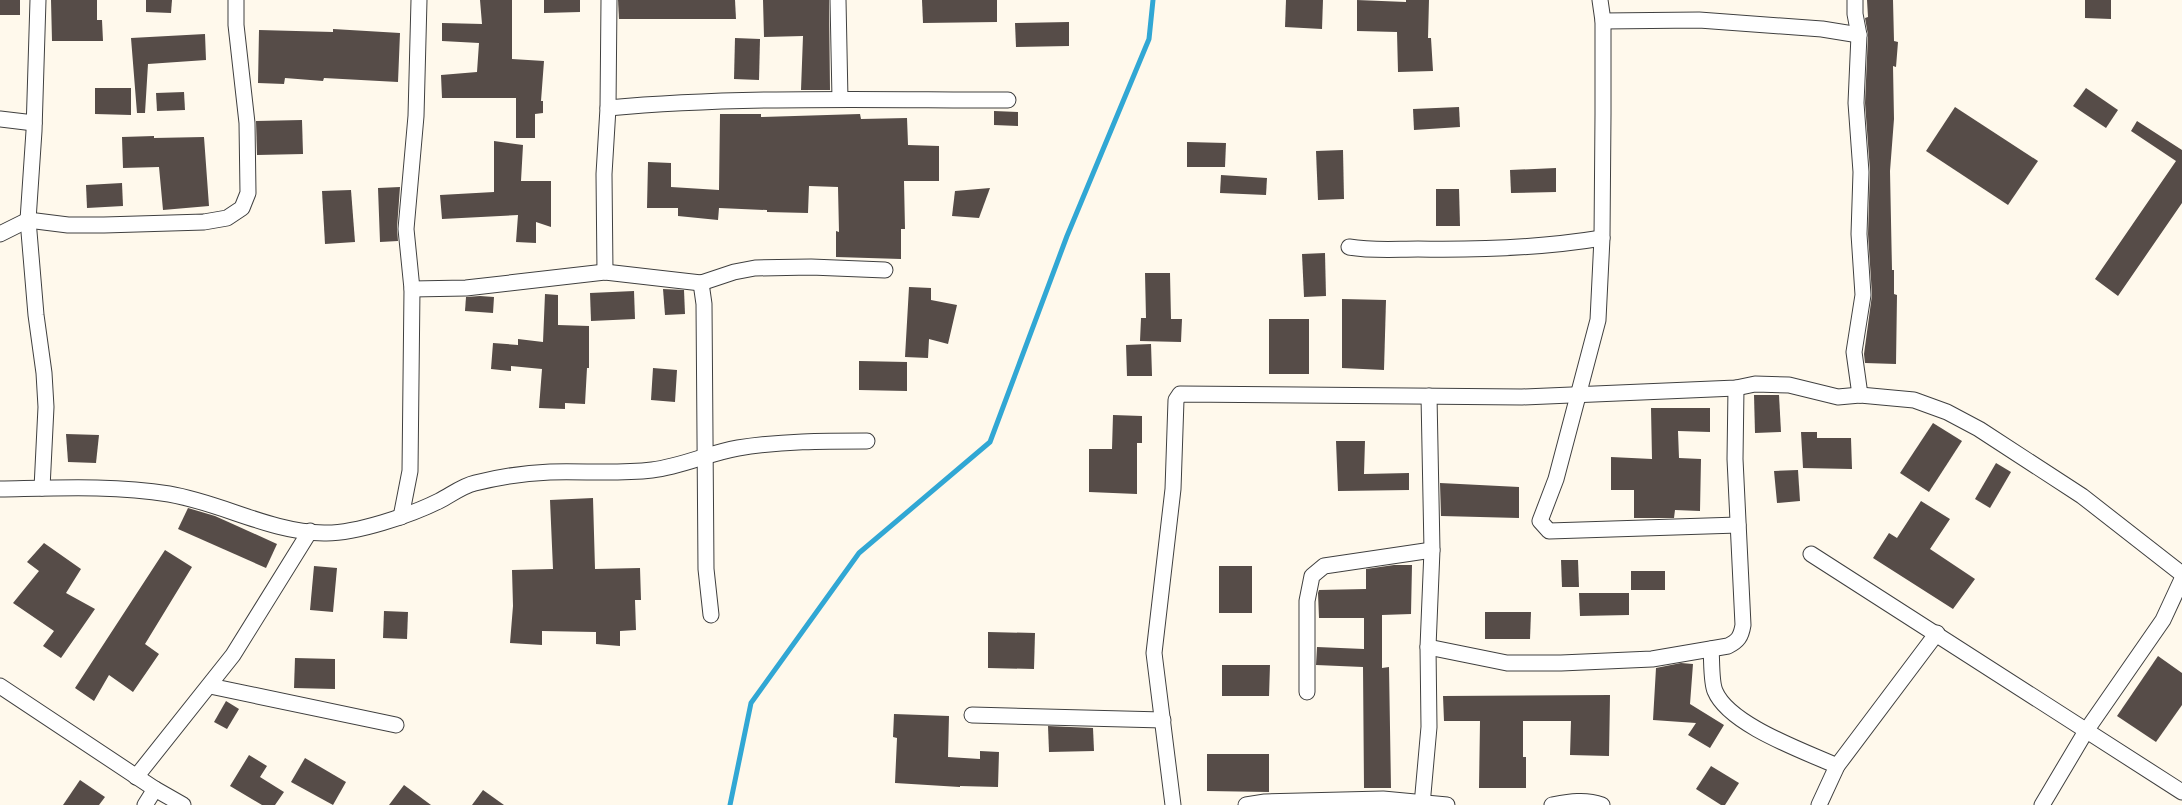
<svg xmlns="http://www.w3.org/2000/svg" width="2182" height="805" font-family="'Libre Baskerville',serif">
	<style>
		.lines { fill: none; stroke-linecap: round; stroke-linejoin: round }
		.stream { stroke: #31a7d4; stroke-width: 5 }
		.building { fill: #564c48 }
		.minor-casing { stroke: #404040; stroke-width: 17 }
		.minor { stroke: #fff; stroke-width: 15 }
	</style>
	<rect width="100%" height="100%" fill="#fff9ec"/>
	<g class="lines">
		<path class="stream" d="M730 805 751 703 859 553 990 442 1067 236 1149 39 1153 0"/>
	</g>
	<g class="building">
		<rect x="0" y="0" width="20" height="15"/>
		<path d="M51 0H97V20H102L103 41H52Z"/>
		<path d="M146 0H172L171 13 146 12Z"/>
		<path d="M480 0H512V59L544 61 541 101H543V113L535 114V138H516V98H442L441 75 477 72 479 43 442 41V23L482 24Z"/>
		<path d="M544 0H580V12L544 13Z"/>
		<path d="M618 0H735L736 19H619Z"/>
		<path d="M763 0H829L830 90H801L803 36 764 37Z"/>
		<path d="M922 0H997V22L923 23Z"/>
		<path d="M1286 0H1323L1322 29 1285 27Z"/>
		<path d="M1357 0 1406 2V0H1429L1428 38H1431L1433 71 1398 72 1397 32 1357 31Z"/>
		<path d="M1867 0H1893L1894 41 1898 42 1896 67 1893 66 1894 119 1890 171 1892 270H1894V294L1897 295 1896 364 1865 363 1864 354 1872 295 1868 234 1870 171 1865 103 1868 35 1865 18 1868 17Z"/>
		<path d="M2085 0H2111V19L2085 18Z"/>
		<path d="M1069 22V46L1016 47 1015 23Z"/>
		<path d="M333 29 400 33 398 82 324 78 323 81 285 78 284 84 258 83 259 30 333 32Z"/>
		<path d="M205 34 206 60 148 64 145 113H137L131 38Z"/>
		<path d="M735 38 760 39 759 80 734 79Z"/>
		<path d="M95 88H131V115L95 114Z"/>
		<path d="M2086 88 2118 110 2106 128 2073 106Z"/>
		<path d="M184 92 185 110 157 111 156 93Z"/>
		<path d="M1459 107 1460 127 1414 130 1413 109Z"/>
		<path d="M1955 107 2038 161 2008 205 1926 151Z"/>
		<path d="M994 111 1018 112V126L994 125Z"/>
		<path d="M720 114H761V117L860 114 861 119 907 118 908 145 939 146V181H904L905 229H901V259L836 257V231L839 232 838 187 809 186 808 213 767 212V210L719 208 718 220 678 216V208H647L648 162 671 163V187L719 190Z"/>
		<path d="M302 120 303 154 257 155 256 121Z"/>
		<path d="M2137 121 2182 150V203L2118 296 2095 279 2176 161 2131 131Z"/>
		<path d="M154 136V138L204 137 209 206 163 210 159 167 123 168 122 137Z"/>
		<path d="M494 141 523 145 521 181H551V227L536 222V243L516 242 518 215 442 219 440 195 494 192Z"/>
		<path d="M1187 142 1226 143 1225 167H1187Z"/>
		<path d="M1343 150 1344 199 1318 200 1316 151Z"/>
		<path d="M1556 168V192L1511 193 1510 170Z"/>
		<path d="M1221 175 1267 178 1266 195 1220 193Z"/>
		<path d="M122 183 123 206 87 208 86 185Z"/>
		<path d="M400 187 397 228 398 241 380 242 378 188Z"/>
		<path d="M990 188 979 218 952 216 955 191Z"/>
		<path d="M1436 189H1459L1460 226H1436Z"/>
		<path d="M351 190 355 242 325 244 322 191Z"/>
		<path d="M1325 253 1326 296 1304 297 1302 254Z"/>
		<path d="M1145 273H1170L1171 319H1182L1181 342 1140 341 1141 318H1146Z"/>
		<path d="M909 287 931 288V300L957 305 948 344 929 339 928 358 905 357Z"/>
		<path d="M663 289 684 290 685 314 665 315Z"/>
		<path d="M634 291 635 319 591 321 590 293Z"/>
		<path d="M545 294 558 295V325L589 326V368H587L585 404 565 403V409L539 408 542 369 511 366V371L491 369 493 343 518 345V339L543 342Z"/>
		<path d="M480 296 494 297 493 313 465 311 466 297Z"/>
		<path d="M1342 299 1386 300 1384 370 1342 368Z"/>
		<rect x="1269" y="319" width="40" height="55"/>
		<path d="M1151 344 1152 376H1127L1126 345Z"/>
		<path d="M859 361 907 362V391L859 390Z"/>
		<path d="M653 368 677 370 675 402 651 400Z"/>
		<path d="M1754 395H1779L1781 432 1755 433Z"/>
		<path d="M1651 408H1710V432L1678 431 1679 458 1701 459 1700 511 1675 510 1674 518H1634V490H1611V457L1652 459Z"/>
		<path d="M1113 415 1142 416V443H1137V494L1089 492V449H1112Z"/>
		<path d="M1933 423 1962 441 1929 492 1900 473Z"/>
		<path d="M1801 432H1817V438H1851L1852 469 1803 468Z"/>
		<path d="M66 434 99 435 96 463 68 462Z"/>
		<path d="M1336 441H1365L1364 474 1409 473V490L1338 491Z"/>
		<path d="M1996 463 2011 472 1990 508 1975 499Z"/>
		<path d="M1798 470 1800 501 1777 503 1774 471Z"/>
		<path d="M1440 483 1519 487V518L1441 516Z"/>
		<path d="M593 498 595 569 640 568 641 600H635L636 630 620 631V646L596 644V632L542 631V645L510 643 513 606 512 570 553 569 550 500Z"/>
		<path d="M1921 501 1950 519 1930 549 1975 579 1953 609 1873 558 1889 533 1897 538Z"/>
		<path d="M188 508 215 516 277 544 266 568 178 529Z"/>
		<path d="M44 543 81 569 66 593 95 609 61 658 43 646 54 631 13 603 39 571 27 562Z"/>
		<path d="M165 550 192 567 145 644 159 654 133 692 109 675 94 701 75 688Z"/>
		<path d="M1561 560H1578L1579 587H1562Z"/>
		<path d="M1394 565H1412L1411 614 1382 615V668L1389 667 1391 788H1364L1363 667 1316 665 1317 647 1364 649V618H1319L1318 593 1319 590 1366 589V569Z"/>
		<path d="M314 566 337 568 333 612 310 610Z"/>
		<rect x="1219" y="566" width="33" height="47"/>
		<rect x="1631" y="571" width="34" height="19"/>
		<path d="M1579 593H1629V615L1580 616Z"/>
		<path d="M384 611 408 612 407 639 383 638Z"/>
		<path d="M1485 612H1531L1530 639H1485Z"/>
		<path d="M988 632 1035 633 1034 669 988 668Z"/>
		<path d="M2158 656 2182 673V705L2156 742 2117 716Z"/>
		<path d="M295 658 335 659V689L294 688Z"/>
		<path d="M1681 663 1693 664 1690 704 1724 725 1710 748 1688 735 1696 723 1653 720 1656 668Z"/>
		<path d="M1222 665H1270L1269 696H1222Z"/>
		<path d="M1610 695 1609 756 1570 755 1571 721H1523V757H1526V788H1479L1480 721H1444L1443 696Z"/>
		<path d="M226 701 239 709 227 729 214 722Z"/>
		<path d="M894 714 949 716 948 757 980 759V751L999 752 998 787 960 786V787L895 783 897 738 893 737Z"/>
		<path d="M1048 726 1093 728 1094 751 1049 752Z"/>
		<path d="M1207 754H1269V792L1207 791Z"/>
		<path d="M249 755 267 766 260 777 284 792 275 805H262L230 786Z"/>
		<path d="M305 758 346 782 333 805 291 782Z"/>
		<path d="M1711 766 1739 783 1725 805H1721L1696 789Z"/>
		<path d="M80 780 105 797 99 805H63Z"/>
		<path d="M404 785 431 805H389Z"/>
		<path d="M483 790 504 805H472Z"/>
	</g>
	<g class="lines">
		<g class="minor-casing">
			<g id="minor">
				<path d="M38 0 34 131 28 220 36 315 44 373 46 407 42 488"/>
				<path d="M838 0 840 99"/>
				<path d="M1600 0 1603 21V114L1602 238 1598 320 1556 479 1540 521 1549 531 1738 525"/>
				<path d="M1855 0V14L1859 35 1856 103 1861 172 1859 234 1863 295 1854 352 1860 395"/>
				<path d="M1603 21 1699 20 1822 29 1859 35"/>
				<path d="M608 108C741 96 875 100 1008 100"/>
				<path d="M0 119 34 123"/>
				<path d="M0 234 28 220 68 225H104L204 222 227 218 242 208 248 193 247 123 236 25V0"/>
				<path d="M1349 247C1373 251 1395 249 1418 249 1480 250 1541 248 1602 238"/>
				<path d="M605 272 604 174 608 108 609 0"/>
				<path d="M701 283 704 304 706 569 711 615"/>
				<path d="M412 289 466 288 605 272 701 283 734 272 755 268 811 267 885 270"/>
				<path d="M0 489C56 488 114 485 169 494 222 503 270 532 324 533 355 534 411 515 439 501 451 495 462 486 475 483 499 477 525 473 550 472 584 471 618 474 652 470 683 466 709 453 738 448 781 441 824 441 867 441"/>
				<path d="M401 517 410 471 412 289 406 229 416 116 419 0"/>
				<path d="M1811 554 2182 792"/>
				<path d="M1428 647 1507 663H1561L1652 659 1728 646C1738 641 1741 637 1743 625L1735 459 1736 388"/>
				<path d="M1711 649C1712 660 1711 682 1715 691 1729 725 1804 751 1837 766"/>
				<path d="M0 686 155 789 183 805"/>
				<path d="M210 686 396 725"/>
				<path d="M1307 692V601L1312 576 1324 566 1432 550"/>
				<path d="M972 715 1163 720"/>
				<path d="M136 777 233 655 310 531"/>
				<path d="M145 805 155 789"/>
				<path d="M1173 805 1154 653 1173 489 1176 400 1180 394 1522 397 1736 388 1755 384 1789 385 1838 397 1860 395 1914 400 1947 412 1979 429 2082 496 2182 574"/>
				<path d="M1246 805 1265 802 1383 799 1447 805"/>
				<path d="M1422 805 1429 727 1428 647 1432 550 1429 396"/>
				<path d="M1552 805C1569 802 1585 799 1602 805"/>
				<path d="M1819 805 1837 766 1937 633"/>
				<path d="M2042 805 2086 731 2163 620 2182 579"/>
			</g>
		</g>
		<use href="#minor" class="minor"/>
	</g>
</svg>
